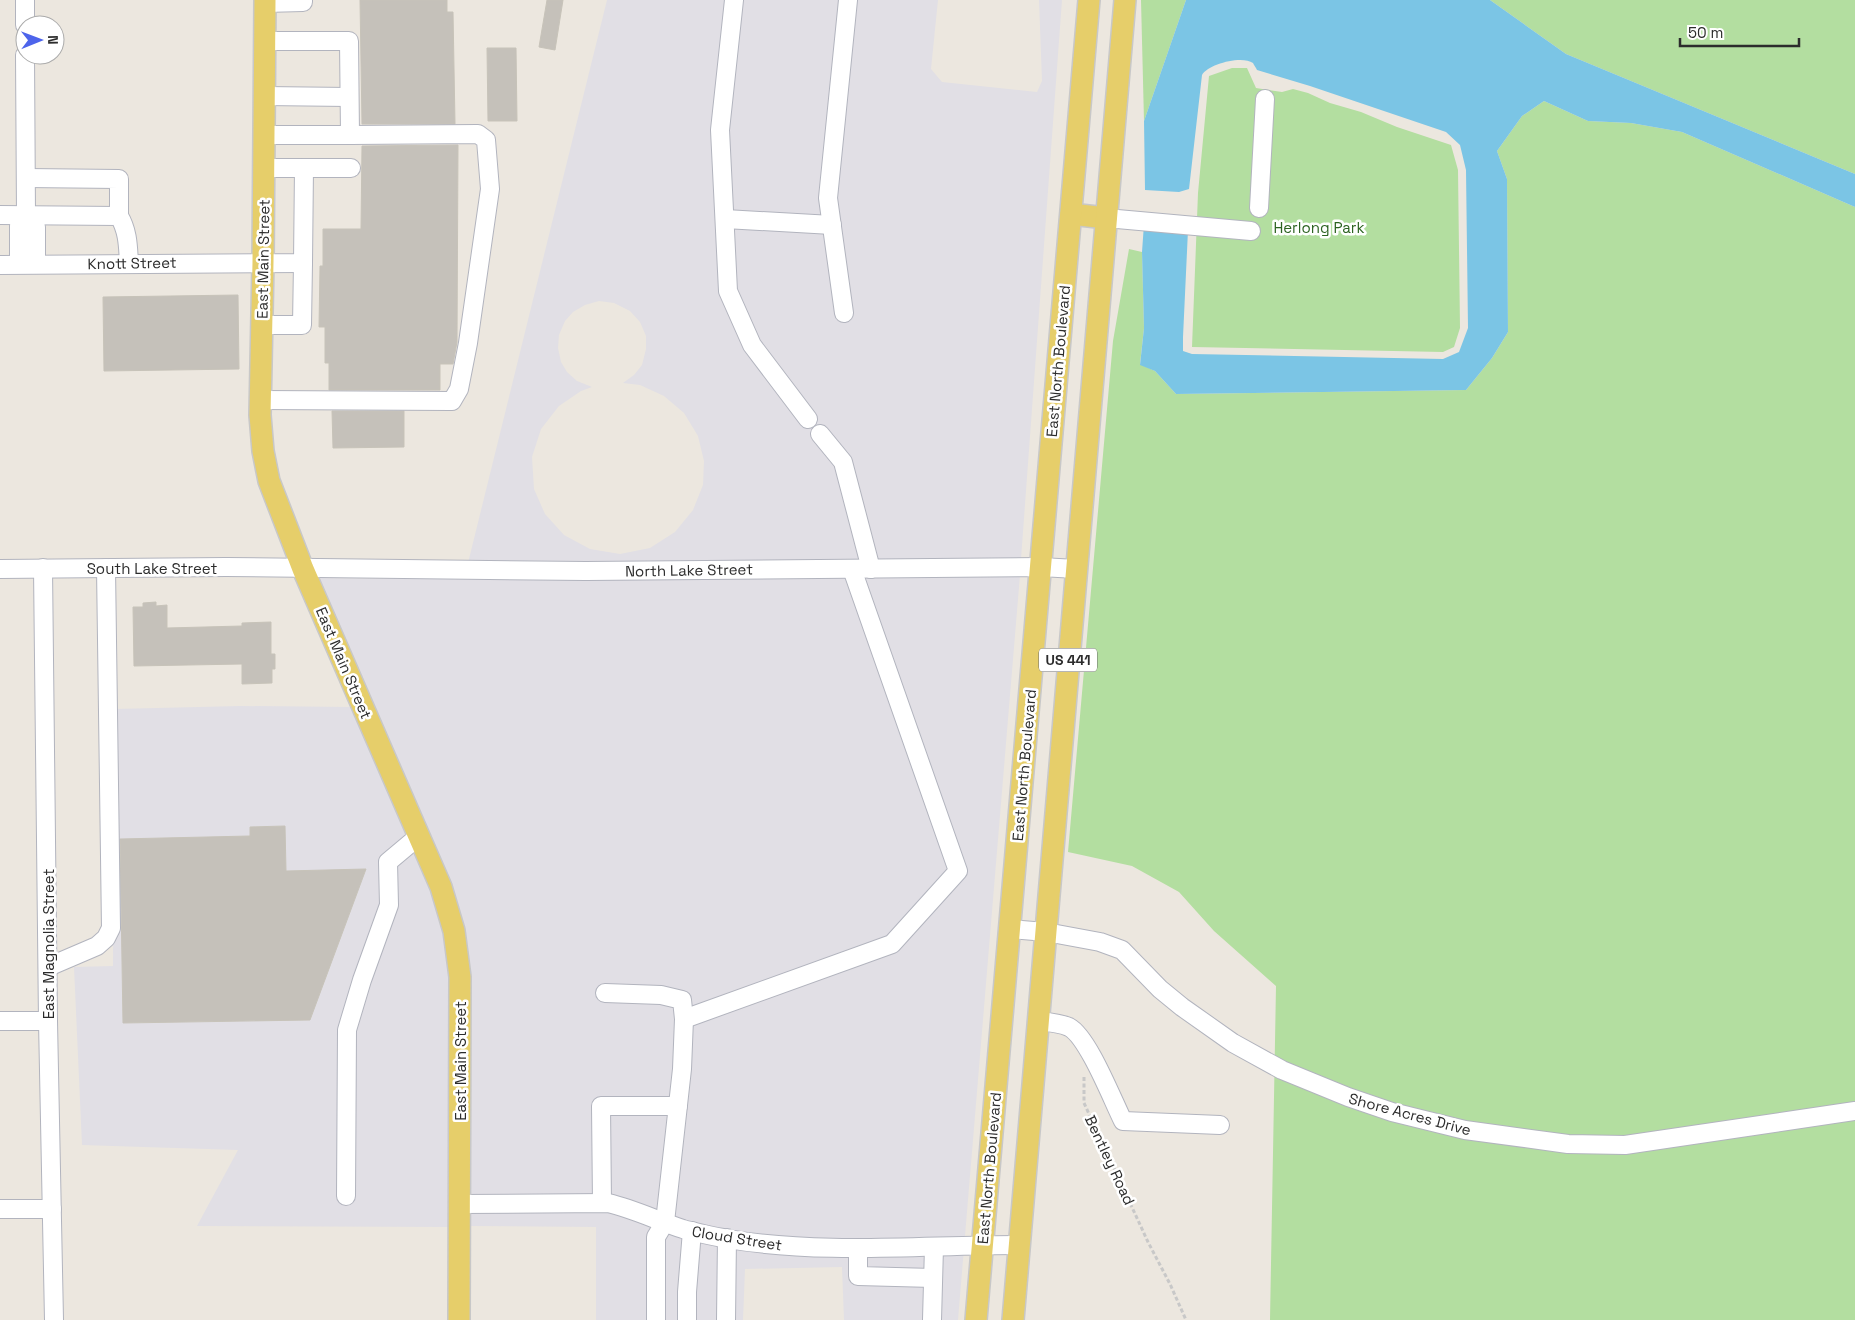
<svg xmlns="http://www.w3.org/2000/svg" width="1855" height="1320" font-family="'Space Grotesk',sans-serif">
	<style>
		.industrial { fill: #e1dfe5; fill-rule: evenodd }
		.green { fill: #b3dea0 }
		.water { fill: #7bc5e5 }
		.building { fill: #c5c1ba; stroke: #c7c3b9 }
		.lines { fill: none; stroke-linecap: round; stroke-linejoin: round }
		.minor-casing { stroke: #b2b4be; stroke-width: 20 }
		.major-casing { stroke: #c8c8c8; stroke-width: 24 }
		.path { stroke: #c8c8c8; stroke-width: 3; stroke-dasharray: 4 2.5; stroke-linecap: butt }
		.minor { stroke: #fff; stroke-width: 18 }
		.major { stroke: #e6ce6a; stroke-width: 21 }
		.labels { text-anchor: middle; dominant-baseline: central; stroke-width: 5; stroke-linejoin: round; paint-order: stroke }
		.shield { fill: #fff; stroke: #6b6b6b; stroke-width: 1 }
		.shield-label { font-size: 14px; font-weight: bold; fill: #2c2c2c }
		.park-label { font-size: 15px; fill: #2c6321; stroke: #fff }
		.street-label { font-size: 15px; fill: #2c2c2c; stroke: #fff }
	</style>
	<rect width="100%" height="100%" fill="#ece7df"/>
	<g class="industrial">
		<path d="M607 0H938L931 69 942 82 1037 92 1042 81 1039 0H1062L1021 559 586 563H468ZM599 301 614 303 630 311 640 322 646 336V349L642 365 634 375 623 383 640 385 664 396 684 413 698 436 704 461 703 485 693 510 675 532 650 548 620 554 590 549 564 535 545 514 534 489 532 457 541 429 559 406 581 391 592 387 577 381 567 372 561 362 558 348 559 335 565 321 573 312 585 305Z"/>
		<path d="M1020 575 958 1320H844L842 1267 745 1269 743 1320H596V1227L468 1226 469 977 316 578 586 580Z"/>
		<path d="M241 706 352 707 432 889 445 933 451 978 450 1227 197 1226 238 1150 82 1145 74 967 113 966 114 709Z"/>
	</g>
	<g class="green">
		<path d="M1141 0H1186L1144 121Z"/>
		<path d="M1490 0H1855V174L1566 54Z"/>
		<path d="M1232 68H1247L1256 88 1282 92 1293 89 1308 93 1330 103 1361 112 1397 127 1451 145 1458 170 1460 328 1454 347 1443 352 1192 347 1198 193 1209 76Z"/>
		<path d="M1544 101 1588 121 1631 123 1682 132 1855 207V1320H1270L1276 986 1214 931 1179 892 1132 866 1068 852 1113 341 1129 249 1142 252 1144 328 1140 364 1155 371 1176 394 1466 390 1492 358 1508 332 1507 179 1497 151 1522 116Z"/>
	</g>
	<path class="water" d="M1186 0H1490L1566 54 1855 174V207L1682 132 1631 123 1588 121 1544 101 1522 116 1497 151 1507 179 1508 332 1492 358 1466 390 1176 394 1155 371 1140 365 1144 328 1142 252 1144 224 1188 230 1183 337V351L1192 354 1443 359 1459 352 1468 328 1466 170 1460 145 1446 132 1310 86 1257 70C1256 68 1254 65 1253 63 1242 55 1208 64 1202 75L1189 189 1179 192 1145 190 1144 121Z"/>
	<g class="building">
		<path d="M360 0H447V12H453L455 124H362Z"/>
		<path d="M547 0H563L555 50 539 47Z"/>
		<path d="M487 48H516L517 121H488Z"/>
		<path d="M458 145 457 342 453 364H440V390H329V363H325V327H319L320 266H323V229H361L362 146Z"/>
		<path d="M238 295 239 369 104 371 103 297Z"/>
		<path d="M332 411H404V447L333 448Z"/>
		<path d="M156 602V606L167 605V628L242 626V623L271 622V654H275V669H272V683L242 684V664L134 666 133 607H143V603Z"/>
		<path d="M285 826 286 871 366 869 310 1020 123 1023 120 839 250 836V827Z"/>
	</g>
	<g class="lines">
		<g class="minor-casing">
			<g id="minor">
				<path d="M25 0V25"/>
				<path d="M734 0 720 130 728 291 752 345 808 419"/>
				<path d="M265 3 303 2V0"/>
				<path d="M25 55 26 215 36 227V264"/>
				<path d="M264 96 349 97"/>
				<path d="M264 135H350L349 41H265"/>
				<path d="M264 168H351"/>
				<path d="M26 178 119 179V216"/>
				<path d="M1259 208 1265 99"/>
				<path d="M0 215 119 216C128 231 128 246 129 263"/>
				<path d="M1106 218 1251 231"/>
				<path d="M725 219 832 225"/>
				<path d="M19 264V226L26 215"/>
				<path d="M0 265 303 263 304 168"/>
				<path d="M844 313 828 198 848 0"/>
				<path d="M262 325H302L303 263"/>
				<path d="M260 400 452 401 459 389 468 343 490 189 486 140 478 134 350 135"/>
				<path d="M820 434 843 462 871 569"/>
				<path d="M43 568 48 1021 54 1320"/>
				<path d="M0 569 226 567 586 571 1041 567 1076 569"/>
				<path d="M1010 929 1046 932 1100 942 1122 950 1160 989 1182 1007 1233 1043 1282 1070 1348 1097 1392 1112 1465 1130 1568 1144 1625 1145 1855 1111"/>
				<path d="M48 967 97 946 106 938 111 928 106 568"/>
				<path d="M605 993 661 995 682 1000 684 1019 682 1069 665 1222 656 1237V1320"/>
				<path d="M684 1019 892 944 958 871 852 569"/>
				<path d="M0 1021H48"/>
				<path d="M1038 1021C1048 1022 1060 1023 1069 1027 1088 1037 1112 1099 1123 1121L1220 1125"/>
				<path d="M346 1196 347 1030 362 980 389 905 388 862 419 836"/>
				<path d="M602 1203 601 1106H678"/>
				<path d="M459 1204 608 1203C634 1209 658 1221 683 1229 697 1233 713 1236 728 1239 824 1255 922 1245 1019 1245"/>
				<path d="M0 1209H52"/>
				<path d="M858 1248V1276L933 1278"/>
				<path d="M687 1320V1292L692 1231"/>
				<path d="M726 1320 727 1238"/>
				<path d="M932 1320 934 1247"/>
			</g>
		</g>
		<g class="major-casing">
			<g id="major">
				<path d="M265 0 263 262 260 415 263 451 269 481 303 569 441 887 454 931 460 977 459 1320"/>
				<path d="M1071 214 1106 218"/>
				<path d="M976 1320 1089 0"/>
				<path d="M1013 1320 1125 0"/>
			</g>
		</g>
		<path class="path" d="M1084 1077V1103L1148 1242 1170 1284 1186 1320"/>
		<use href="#minor" class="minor"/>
		<use href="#major" class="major"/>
	</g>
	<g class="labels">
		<rect class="shield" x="1039" y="648.5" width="58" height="23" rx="4"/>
		<g class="shield-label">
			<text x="1068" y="660">US 441</text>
		</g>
		<g class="park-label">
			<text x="1319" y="227">Herlong Park</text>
		</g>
		<g class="street-label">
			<text transform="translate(263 259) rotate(-89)">East Main Street</text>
			<text transform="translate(132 263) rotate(-1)">Knott Street</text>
			<text transform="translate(1058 361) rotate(-85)">East North Boulevard</text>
			<text x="152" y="568">South Lake Street</text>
			<text transform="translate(689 570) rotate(-1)">North Lake Street</text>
			<text transform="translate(344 663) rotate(67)">East Main Street</text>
			<text transform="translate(1024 765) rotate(-85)">East North Boulevard</text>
			<text transform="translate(48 944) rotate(-90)">East Magnolia Street</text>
			<text transform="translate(460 1061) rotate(-90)">East Main Street</text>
			<text transform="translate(1410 1114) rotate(15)">Shore Acres Drive</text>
			<text transform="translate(1110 1160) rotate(65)">Bentley Road</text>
			<text transform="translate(989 1168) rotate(-85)">East North Boulevard</text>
			<text transform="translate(737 1238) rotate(9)">Cloud Street</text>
		</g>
	</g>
	<g transform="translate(40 40) rotate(89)"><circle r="24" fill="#ffffff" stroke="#ababab"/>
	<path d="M0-4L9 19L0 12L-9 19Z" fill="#4d64eb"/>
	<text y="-8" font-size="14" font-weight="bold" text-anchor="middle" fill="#2c2c2c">N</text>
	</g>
	<path d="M1680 38v8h119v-8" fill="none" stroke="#2c2c2c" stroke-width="2.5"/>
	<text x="1688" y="38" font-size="15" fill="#2c2c2c" stroke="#ffffff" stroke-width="4" paint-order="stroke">50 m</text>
</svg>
